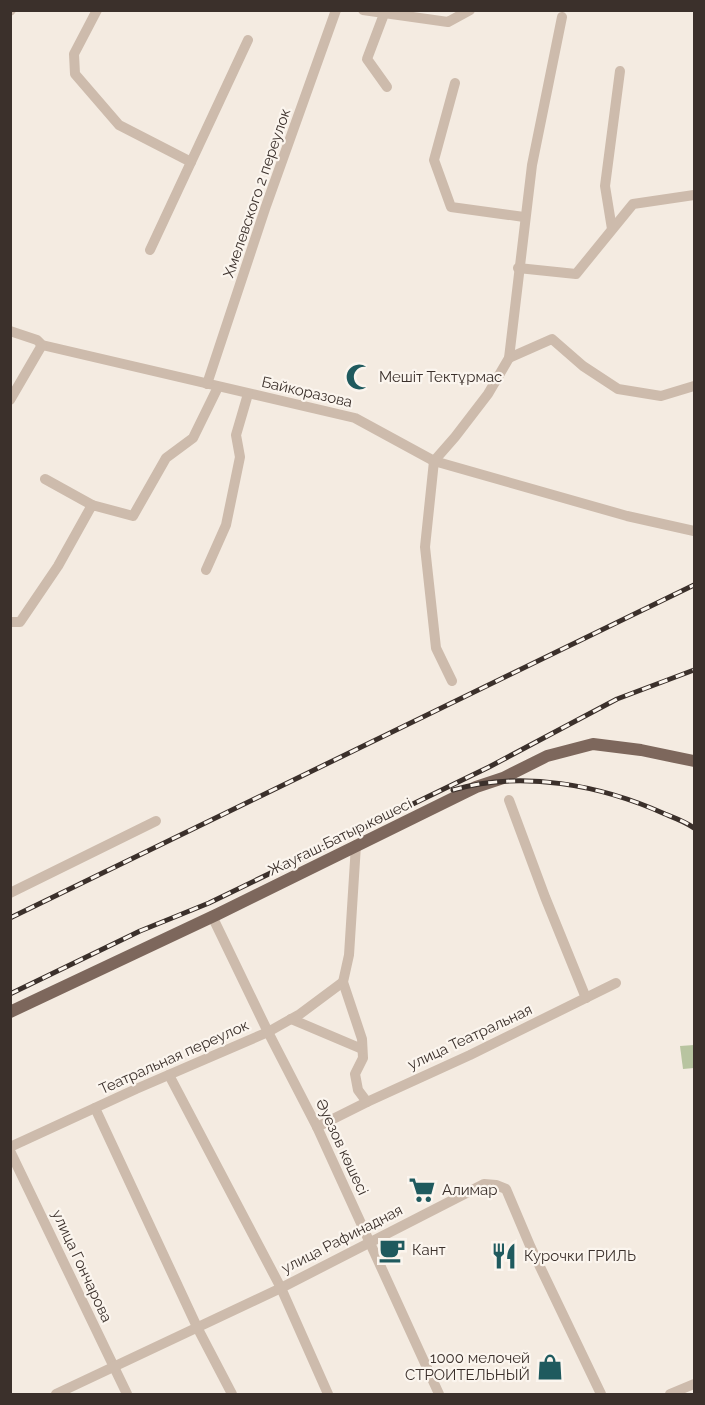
<svg xmlns="http://www.w3.org/2000/svg" width="705" height="1405" font-family="Raleway,sans-serif">
	<style>
		.green { fill: #b8c4a0 }
		.lines { fill: none; stroke-linecap: round; stroke-linejoin: round }
		.minor { stroke: #cdbbac; stroke-width: 10 }
		.major { stroke: #7d675c; stroke-width: 12 }
		.rail-casing { stroke: #3b302b; stroke-width: 5 }
		.rail { stroke: #fbf5ee; stroke-width: 3; stroke-dasharray: 9; stroke-linecap: butt }
		.labels { text-anchor: middle; dominant-baseline: central; stroke-width: 4.5; stroke-linejoin: round; paint-order: stroke }
		.street-label { font-size: 15px; fill: #3b302b; stroke: #fbf5ee }
		.poi-label { font-size: 15px; fill: #3b302b; stroke: #fbf5ee; text-anchor: start }
	</style>
	<rect width="100%" height="100%" fill="#f4ebe1"/>
	<path class="green" d="M694 1045V1068L683 1069 680 1046Z"/>
	<g class="lines">
		<g class="minor">
			<path d="M97 10 74 54 75 74 119 125 191 162"/>
			<path d="M363 10 448 22 470 10"/>
			<path d="M10 11 11 10"/>
			<path d="M384 14 367 59 387 87"/>
			<path d="M455 83 434 160 451 207 524 217"/>
			<path d="M612 229 605 186 620 71"/>
			<path d="M150 250 248 40"/>
			<path d="M518 268 576 274 633 204 694 195"/>
			<path d="M10 331 37 340 42 345 355 418 434 461 627 516 694 531"/>
			<path d="M509 358 552 339 583 366 618 389 661 396 694 386"/>
			<path d="M207 384 266 206 336 10"/>
			<path d="M10 400 42 345"/>
			<path d="M45 479 92 505"/>
			<path d="M206 570 226 525 240 457 236 435 248 394"/>
			<path d="M10 622H20L58 566 92 505 133 516 166 458 193 438 218 387"/>
			<path d="M452 681 436 648 425 547 434 461 455 437 488 394 509 358 532 165 562 17"/>
			<path d="M509 800 545 897 586 998"/>
			<path d="M356 845 349 955 343 982 362 1039 363 1058 355 1074 358 1090 367 1102"/>
			<path d="M10 893 156 821"/>
			<path d="M212 916 268 1032 317 1127 439 1394"/>
			<path d="M291 1019 362 1049"/>
			<path d="M169 1075 281 1288 328 1394"/>
			<path d="M95 1108 198 1329 232 1394"/>
			<path d="M317 1127 367 1102 470 1055 616 983"/>
			<path d="M10 1147 136 1089 268 1032 300 1014 343 982"/>
			<path d="M10 1151 127 1394"/>
			<path d="M56 1394 281 1288 484 1184 496 1185 506 1189 531 1248 601 1394"/>
			<path d="M670 1394 694 1384"/>
		</g>
		<path class="major" d="M10 1012 218 914 476 787 503 778 547 756 593 744 641 750 694 761"/>
		<g class="rail-casing">
			<g id="rail">
				<path d="M453 790C522 770 601 785 665 814 675 818 686 822 694 828"/>
				<path d="M10 918 694 585"/>
				<path d="M10 994 140 931 209 903 489 767 617 699 694 670"/>
			</g>
		</g>
		<use href="#rail" class="rail"/>
	</g>
	<defs>
		<g id="mosque-bare" transform="scale(2.07)"><path d="M3.5-4.9A6 6 0 1 0 3.5 4.9A5 5 0 1 1 3.5-4.9Z" fill="#1f5a5e" stroke="#fbf5ee" stroke-width="2.5" paint-order="stroke"/></g>
		<g id="supermarket-bare" transform="scale(2.07)"><path d="M-6-5.5h2.5l.6 2H6L4.5 2H-2.5L-4.4-4H-6ZM-1.5 3.2a1.3 1.3 0 1 0 .1 0ZM3 3.2a1.3 1.3 0 1 0 .1 0Z" fill="#1f5a5e" stroke="#fbf5ee" stroke-width="2.5" paint-order="stroke"/></g>
		<g id="cafe-bare" transform="scale(2.07)"><path d="M-5.5-4.5H6V0H3Q3 3.5 0 3.5H-2.5Q-5.5 3.5-5.5 0ZM3-3.2v2h1.7v-2ZM-6 4.5H4V6H-6Z" fill="#1f5a5e" stroke="#fbf5ee" stroke-width="2.5" paint-order="stroke"/></g>
		<g id="restaurant-bare" transform="scale(2.07)"><path d="M-5-6h1v4h1v-4h1v4h1v-4h1v5L-1.5 .5V6h-2V.5L-5-1ZM5-6V6H3V1.5H1.5Q1.5-4 5-6Z" fill="#1f5a5e" stroke="#fbf5ee" stroke-width="2.5" paint-order="stroke"/></g>
		<g id="shop-bare" transform="scale(2.07)"><path d="M-5-2.5h2.3a2.7 3.5 0 0 1 5.4 0H5L5.5 6h-11ZM-1.5-2.5h3a1.5 2.3 0 0 0-3 0Z" fill="#1f5a5e" stroke="#fbf5ee" stroke-width="2.5" paint-order="stroke"/></g>
	</defs>
	<g fill-rule="evenodd">
		<use href="#mosque-bare" x="359" y="377"/>
		<use href="#supermarket-bare" x="422" y="1190"/>
		<use href="#cafe-bare" x="392" y="1250"/>
		<use href="#restaurant-bare" x="504" y="1256"/>
		<use href="#shop-bare" x="550" y="1367"/>
	</g>
	<g class="labels">
		<g class="street-label">
			<text transform="translate(257 193) rotate(-71)">Хмелевского 2 переулок</text>
			<text transform="translate(307 392) rotate(13)">Байкоразова</text>
			<text transform="translate(340 837) rotate(-26)">Жауғаш Батыр көшесі</text>
			<text transform="translate(470 1037) rotate(-25)">улица Театральная</text>
			<text transform="translate(174 1057) rotate(-24)">Театральная переулок</text>
			<text transform="translate(342 1147) rotate(65)">Әуезов көшесі</text>
			<text transform="translate(342 1239) rotate(-27)">улица Рафинадная</text>
			<text transform="translate(82 1266) rotate(65)">улица Гончарова</text>
		</g>
		<g class="poi-label">
			<text x="379" y="377">Мешіт Тектұрмас</text>
			<text x="442" y="1190">Алимар</text>
			<text x="412" y="1250">Кант</text>
			<text x="524" y="1256">Курочки ГРИЛЬ</text>
			<text x="530" y="1358" text-anchor="end">1000 мелочей<tspan x="530" dy="17">СТРОИТЕЛЬНЫЙ</tspan></text>
		</g>
	</g>
	<rect width="705" height="1405" fill="none" stroke="#3b302b" stroke-width="24"/>
</svg>
